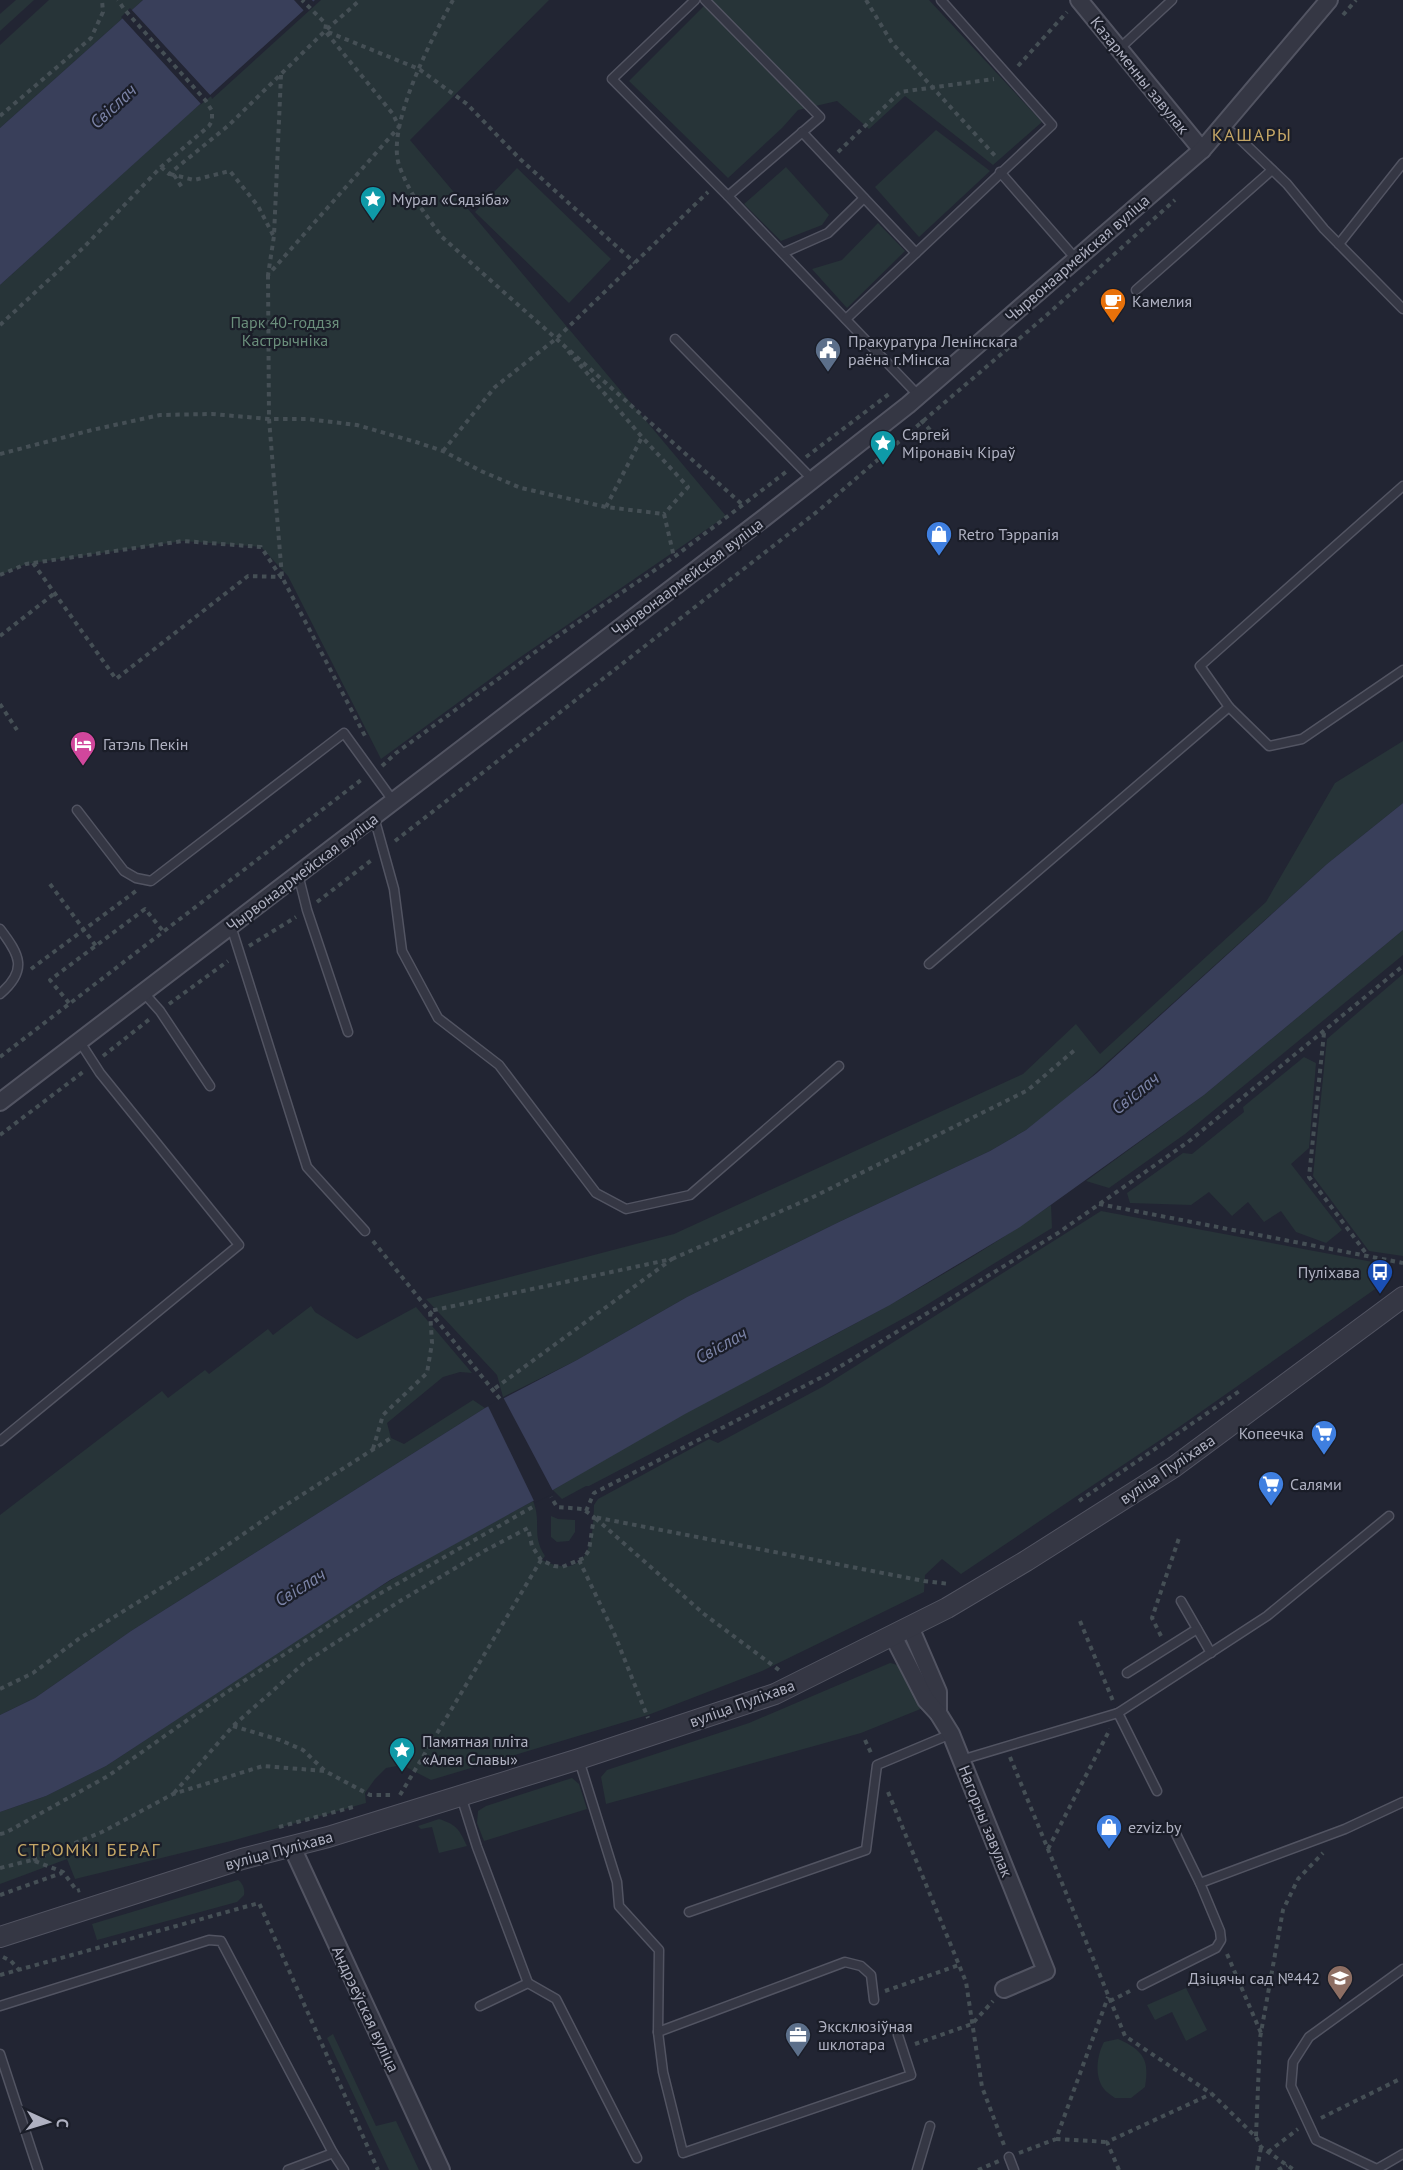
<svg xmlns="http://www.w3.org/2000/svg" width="1403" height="2170" font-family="'PT Sans',sans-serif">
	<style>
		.green { fill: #273438 }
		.water { fill: #393f5a }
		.pier { fill: #222533 }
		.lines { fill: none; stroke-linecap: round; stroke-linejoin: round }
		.service-casing { stroke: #525462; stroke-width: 11 }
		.minor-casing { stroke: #525462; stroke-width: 20 }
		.tertiary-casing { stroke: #525462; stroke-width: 22 }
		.path { stroke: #454f55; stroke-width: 4; stroke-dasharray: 4.5 4.5; stroke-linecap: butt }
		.service { stroke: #353744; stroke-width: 8 }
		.minor { stroke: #353744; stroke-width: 16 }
		.tertiary { stroke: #353744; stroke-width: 20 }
		.labels { text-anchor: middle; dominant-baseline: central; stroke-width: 4.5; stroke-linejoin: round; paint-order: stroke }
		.street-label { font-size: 16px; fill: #afb1c1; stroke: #1a1d28 }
		.poi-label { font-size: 16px; fill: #afb1c1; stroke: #1a1d28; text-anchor: start }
		.park-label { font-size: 16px; fill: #6a8e7b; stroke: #1a1d28 }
		.water-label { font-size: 18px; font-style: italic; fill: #7b83a6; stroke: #1a1d28 }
		.neighbourhood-label { font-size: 18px; letter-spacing: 1.5px; fill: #c4a666; stroke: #1a1d28 }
	</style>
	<rect width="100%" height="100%" fill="#222533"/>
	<g class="green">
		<path d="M16 0H34L0 31V14Z"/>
		<path d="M49 0H143L0 128V45Z"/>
		<path d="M321 0H549L410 140 726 516 519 658 381 759 288 576 261 547 183 541 26 564 0 575V285L193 110 211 96 212 99Z"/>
		<path d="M710 0H929L1042 122 993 165 905 96 869 129 837 101 798 110 782 128 728 178 629 81Z"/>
		<path d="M936 130 990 171 919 237 875 187Z"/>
		<path d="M786 167 829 215 822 225 781 241 744 204Z"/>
		<path d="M517 168 611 259 569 303 475 212Z"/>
		<path d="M878 223 905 251 847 308 812 269 842 260Z"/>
		<path d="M1403 741V803L1327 864 1061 1104 1026 1130 990 1151 839 1222 687 1297 577 1360 503 1397 497 1375 426 1299 674 1234 1023 1074 1076 1024 1100 1054 1266 902 1335 783Z"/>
		<path d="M1403 930V955L1185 1134 1109 1188 1086 1181 1204 1095Z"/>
		<path d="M1403 974V1256L1369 1251 1313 1176 1327 1039Z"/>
		<path d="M1304 1057 1316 1063 1309 1148 1291 1164 1342 1230 1326 1243 1296 1232 1281 1211 1264 1222 1248 1202 1232 1216 1209 1192 1191 1205 1130 1203 1127 1193 1183 1153 1192 1154 1244 1112 1243 1107Z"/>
		<path d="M1051 1205 1052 1228 915 1312 769 1392 589 1486H586L562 1499 553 1490C597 1464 641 1437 687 1412 810 1347 936 1286 1051 1205Z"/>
		<path d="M1101 1211 1389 1265 1388 1280 1172 1432 961 1574 942 1559 925 1575 924 1592 762 1671 648 1715 431 1780 402 1765 386 1768 375 1779 365 1793 366 1803 235 1840 75 1879 67 1859 0 1884V1812L46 1796 106 1766 347 1607 422 1561 533 1501C542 1522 531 1535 545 1556L542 1560C590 1583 593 1539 594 1505L598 1499 709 1439 718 1443 824 1386Z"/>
		<path d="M311 1306 315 1312 357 1339 416 1307 472 1373 460 1372 443 1377 387 1423 391 1438 404 1444 473 1400 485 1408 131 1631 35 1698 0 1715V1515L162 1391 168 1398 205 1370 209 1374 268 1329 273 1335Z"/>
		<path d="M551 1516 558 1519 575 1520V1532L569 1541 557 1542 551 1537Z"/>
		<path d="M890 1663C909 1665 916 1694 923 1708L861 1733 606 1804 601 1777 607 1770 749 1723Z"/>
		<path d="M572 1778 579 1784 587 1809 484 1841 477 1823 478 1811 486 1806Z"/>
		<path d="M439 1819C457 1825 459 1829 467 1846L439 1853 432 1827 421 1829 418 1826Z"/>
		<path d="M238 1880C243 1883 245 1890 244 1895L237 1902 97 1940 92 1924Z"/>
		<path d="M1186 1988 1207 2030 1186 2041 1172 2012 1155 2020 1147 2005Z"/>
		<path d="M333 2034 376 2126 396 2121 419 2170H389L327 2038Z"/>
		<path d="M1118 2039C1143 2050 1150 2060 1145 2087L1131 2098H1115C1111 2095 1106 2092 1104 2089 1094 2076 1097 2055 1104 2042Z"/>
	</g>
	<g class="water">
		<path d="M143 0H315L0 285V128Z"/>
		<path d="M1403 803V930L1204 1095 1020 1227 890 1305 685 1414 553 1490 390 1580 106 1766 46 1796 0 1812V1715L35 1698 131 1631 485 1408 577 1360 687 1297 839 1222 990 1151 1026 1130 1097 1073 1327 864Z"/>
	</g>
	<g class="pier">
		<path d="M294 0H312L315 4 306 13Z"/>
		<path d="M130 8 211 96 201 104 123 19 121 17Z"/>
		<path d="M503 1397 554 1493 535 1503 488 1406Z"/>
	</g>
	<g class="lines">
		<g class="service-casing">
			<g id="service">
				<path d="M695 0 612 79 728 196 918 395"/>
				<path d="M705 0 820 117 728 196"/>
				<path d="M1119 49 1172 0"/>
				<path d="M1223 126 1238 137 1287 184 1324 229 1403 309"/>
				<path d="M802 132 916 253"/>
				<path d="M1000 172 1076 259"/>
				<path d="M1339 244 1403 163"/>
				<path d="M783 253 828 233 864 198"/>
				<path d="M1136 290 1272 170"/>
				<path d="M846 319 1052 125 941 0"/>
				<path d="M675 339 813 480"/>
				<path d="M1229 707 1200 666 1403 486"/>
				<path d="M77 810 124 871 136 878 151 881 344 733 394 802"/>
				<path d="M374 817 394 889 402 951 438 1018 499 1065 596 1193 626 1209 690 1195 839 1066"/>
				<path d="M298 874 307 910 348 1032"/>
				<path d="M231 926 307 1167 365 1231"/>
				<path d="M0 929C20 955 28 970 0 994"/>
				<path d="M929 964 1229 707 1269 746 1302 739 1403 670"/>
				<path d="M144 993 160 1011 210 1086"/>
				<path d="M0 1441 239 1245 100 1073 80 1042"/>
				<path d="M1181 1601 1211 1653"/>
				<path d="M1127 1673 1197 1629"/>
				<path d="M1118 1713 1157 1791"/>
				<path d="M579 1760 617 1882 619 1906 659 1950 658 2032 845 1962 861 1966 871 1975 874 2000"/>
				<path d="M961 1760 1118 1713 1267 1616 1389 1516"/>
				<path d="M461 1796 477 1847 528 1983 480 2006"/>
				<path d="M1176 1834 1200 1883"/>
				<path d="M689 1912 866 1850 877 1765 951 1734"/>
				<path d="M1403 1969 1309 2037 1293 2062 1291 2086 1316 2140 1377 2169 1403 2154"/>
				<path d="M528 1983 556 1999 637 2158"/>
				<path d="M1142 1985 1216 1948 1221 1940 1220 1931 1200 1883 1345 1829 1403 1802"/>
				<path d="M0 2006 209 1940 221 1941 333 2153 344 2170"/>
				<path d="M658 2032 663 2072 683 2153 911 2075 898 2035"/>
				<path d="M0 2054 38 2170"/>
				<path d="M1009 2157 1014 2170"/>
				<path d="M288 2170 333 2153"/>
				<path d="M917 2170 930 2126"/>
			</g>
		</g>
		<g class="minor-casing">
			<g id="minor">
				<path d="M1079 0 1202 150"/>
				<path d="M0 1102 764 518 908 405 1202 150 1329 0"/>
				<path d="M910 1627 938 1692V1713"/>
				<path d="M893 1636 926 1700 938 1713 951 1734 1046 1971 1004 1989"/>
				<path d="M292 1847 441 2170"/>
			</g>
		</g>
		<g class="tertiary-casing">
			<path id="tertiary" d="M0 1937 242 1859 328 1837 579 1759 775 1694 947 1608 1026 1561 1174 1467 1403 1297"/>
		</g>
		<g class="path">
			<path d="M453 0C433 36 386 125 399 165 409 193 425 214 442 237L744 506"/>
			<path d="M866 0 892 43 997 158"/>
			<path d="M1343 15 1356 0"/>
			<path d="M328 32 419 69 467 104 520 159 635 263"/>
			<path d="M1018 66 1067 12"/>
			<path d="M281 75 274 236 268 275 399 127 393 114 325 31 326 24 302 0"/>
			<path d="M0 116 91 38 103 12 102 0"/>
			<path d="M838 152 900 92 994 79"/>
			<path d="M161 167 169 174 229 125 325 31 360 0"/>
			<path d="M170 174 194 180 230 171 258 206 273 235"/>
			<path d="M174 175 183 189"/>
			<path d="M268 275 269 419 282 577 365 736"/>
			<path d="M0 325 83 248 161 167 209 126 212 121V111L206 101 124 9 118 0"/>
			<path d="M568 351 642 437 688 487 664 514"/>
			<path d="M921 420 939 440"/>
			<path d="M443 451 495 387 557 338 708 192"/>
			<path d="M0 454 92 430 160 415 212 414 269 419H307L357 425 416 442 443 451 481 471 521 488 606 507 664 514 674 557 786 472"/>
			<path d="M806 457 889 394"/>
			<path d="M606 507 642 437"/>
			<path d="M33 563 116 679 248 576 282 577"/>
			<path d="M0 575 26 564 183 541 261 547 281 577"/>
			<path d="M0 636 55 593"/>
			<path d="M0 704 17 730"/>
			<path d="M382 766 396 753 549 642 674 557"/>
			<path d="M395 841 818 511 1041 320 1175 200"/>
			<path d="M50 884 96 946"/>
			<path d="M317 902 373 859"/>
			<path d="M249 946 296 917"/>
			<path d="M31 969 136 891"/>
			<path d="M69 1003 50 980 145 909 163 931"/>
			<path d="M169 1004 228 961"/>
			<path d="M1324 1033 1309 1177 1368 1256"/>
			<path d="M103 1056 151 1018"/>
			<path d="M0 1057 361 780"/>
			<path d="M0 1135 83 1072"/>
			<path d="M1099 1204 1403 1263"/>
			<path d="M373 1241 500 1399"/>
			<path d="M672 1259 811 1198 1028 1090 1077 1048"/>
			<path d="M373 1449 383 1415 427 1373 432 1343 430 1311 672 1259 494 1389"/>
			<path d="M1079 1501 1241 1390"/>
			<path d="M586 1511 594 1493 828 1374 1058 1233 1188 1142 1403 966"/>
			<path d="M579 1560 614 1633 648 1718"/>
			<path d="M1080 1621 1113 1701"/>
			<path d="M1161 1636 1152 1618 1179 1538"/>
			<path d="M779 1670 704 1614 594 1517 924 1581 949 1584"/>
			<path d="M0 1689 33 1673 80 1638 203 1562 278 1510 391 1438"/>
			<path d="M233 1726 280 1740 303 1750 325 1771"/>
			<path d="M865 1740 872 1755"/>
			<path d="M1010 1757 1125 2036 1212 2094 1256 2137 1261 2147 1294 2170"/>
			<path d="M888 1792 966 1982 982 2087 1004 2145"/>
			<path d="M174 1793 233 1726 304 1663 400 1601 484 1551 528 1528 532 1546 541 1560 554 1566 562 1567 584 1558 589 1550 594 1517 583 1509 557 1507 551 1497"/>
			<path d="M400 1795 541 1560"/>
			<path d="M279 1827 353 1807"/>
			<path d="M0 1834 5 1833 108 1776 227 1692 358 1606 536 1505"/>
			<path d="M1048 1849 1110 1729"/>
			<path d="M33 1860 102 1832 173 1794 263 1766 325 1771 370 1795H393"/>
			<path d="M0 1868 32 1860 63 1872 77 1891 80 1890"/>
			<path d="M0 1895 62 1873"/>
			<path d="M1227 1954 1261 2033"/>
			<path d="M3 1957 11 1961 19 1970"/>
			<path d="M0 1975 259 1903 378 2170"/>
			<path d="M885 1991 959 1965"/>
			<path d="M1110 2001 1130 1991"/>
			<path d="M915 2044 972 2024 993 2001"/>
			<path d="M1321 2118 1398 2080"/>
			<path d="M1256 2136 1260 2038 1283 1910 1298 1879 1323 1853"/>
			<path d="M1056 2139 1107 2142"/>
			<path d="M1268 2152 1298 2129"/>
			<path d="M1019 2153 1056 2139 1108 1997"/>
			<path d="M978 2170 999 2161"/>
			<path d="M1119 2170 1107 2142 1211 2094"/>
			<path d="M1257 2170 1261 2147"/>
			<path d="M1278 2170 1287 2165"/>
		</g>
		<use href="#service" class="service"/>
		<use href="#minor" class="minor"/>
		<use href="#tertiary" class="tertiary"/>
	</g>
	<defs>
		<g id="sight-pin" transform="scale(1.35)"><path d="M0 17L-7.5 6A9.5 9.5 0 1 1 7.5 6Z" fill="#0f9aa8" stroke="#1a1d28"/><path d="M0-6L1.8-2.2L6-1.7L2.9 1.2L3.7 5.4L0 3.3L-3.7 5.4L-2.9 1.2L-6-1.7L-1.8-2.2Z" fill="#fff"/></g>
		<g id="cafe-pin" transform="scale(1.35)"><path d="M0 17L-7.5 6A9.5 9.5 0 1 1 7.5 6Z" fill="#e8710a" stroke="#1a1d28"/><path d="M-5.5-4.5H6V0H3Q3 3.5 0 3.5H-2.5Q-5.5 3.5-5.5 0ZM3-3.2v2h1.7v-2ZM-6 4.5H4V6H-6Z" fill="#fff"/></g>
		<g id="civic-pin" transform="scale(1.35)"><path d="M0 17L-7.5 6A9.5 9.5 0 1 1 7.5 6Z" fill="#5c6f8a" stroke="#1a1d28"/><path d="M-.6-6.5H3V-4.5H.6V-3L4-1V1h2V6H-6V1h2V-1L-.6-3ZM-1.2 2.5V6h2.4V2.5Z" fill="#fff"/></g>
		<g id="shop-pin" transform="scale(1.35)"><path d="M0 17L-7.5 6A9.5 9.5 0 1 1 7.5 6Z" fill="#3f7fe0" stroke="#1a1d28"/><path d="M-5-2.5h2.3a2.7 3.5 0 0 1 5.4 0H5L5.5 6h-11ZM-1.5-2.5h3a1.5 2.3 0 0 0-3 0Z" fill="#fff"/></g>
		<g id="hotel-pin" transform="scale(1.35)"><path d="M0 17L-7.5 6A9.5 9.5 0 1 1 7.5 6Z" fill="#d1479c" stroke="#1a1d28"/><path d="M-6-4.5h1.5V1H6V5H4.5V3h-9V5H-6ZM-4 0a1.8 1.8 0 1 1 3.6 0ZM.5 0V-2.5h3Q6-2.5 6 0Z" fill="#fff"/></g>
		<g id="bus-pin" transform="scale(1.35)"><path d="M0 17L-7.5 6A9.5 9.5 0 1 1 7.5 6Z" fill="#1a4fb4" stroke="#1a1d28"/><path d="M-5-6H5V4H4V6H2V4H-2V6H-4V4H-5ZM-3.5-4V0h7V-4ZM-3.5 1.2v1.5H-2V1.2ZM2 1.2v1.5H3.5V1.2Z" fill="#fff"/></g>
		<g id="supermarket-pin" transform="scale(1.35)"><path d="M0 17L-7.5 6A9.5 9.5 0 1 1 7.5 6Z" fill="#3f7fe0" stroke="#1a1d28"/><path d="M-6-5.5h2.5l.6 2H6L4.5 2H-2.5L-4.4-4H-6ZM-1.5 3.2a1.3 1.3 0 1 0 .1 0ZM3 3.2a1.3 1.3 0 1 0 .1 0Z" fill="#fff"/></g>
		<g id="school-pin" transform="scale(1.35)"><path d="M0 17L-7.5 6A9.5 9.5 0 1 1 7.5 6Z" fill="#8d6e63" stroke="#1a1d28"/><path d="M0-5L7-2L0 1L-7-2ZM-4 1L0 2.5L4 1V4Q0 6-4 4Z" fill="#fff"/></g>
		<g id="office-pin" transform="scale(1.35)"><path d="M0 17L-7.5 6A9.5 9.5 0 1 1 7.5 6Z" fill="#5c6f8a" stroke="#1a1d28"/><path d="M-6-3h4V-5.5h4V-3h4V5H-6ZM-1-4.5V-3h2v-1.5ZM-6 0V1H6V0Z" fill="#fff"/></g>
	</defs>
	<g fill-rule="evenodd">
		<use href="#sight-pin" x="373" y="199"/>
		<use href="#cafe-pin" x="1113" y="301"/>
		<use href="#civic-pin" x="828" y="350"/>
		<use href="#sight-pin" x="883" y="443"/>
		<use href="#shop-pin" x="939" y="534"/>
		<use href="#hotel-pin" x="83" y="744"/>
		<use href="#bus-pin" x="1380" y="1272"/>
		<use href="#supermarket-pin" x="1324" y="1433"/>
		<use href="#supermarket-pin" x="1271" y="1484"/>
		<use href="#sight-pin" x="402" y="1750"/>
		<use href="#shop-pin" x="1109" y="1827"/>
		<use href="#school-pin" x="1340" y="1978"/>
		<use href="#office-pin" x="798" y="2035"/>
	</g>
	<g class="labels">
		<g class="street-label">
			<text transform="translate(1140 75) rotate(51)">Казарменны завулак</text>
			<text transform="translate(1077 258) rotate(-41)">Чырвонаармейская вуліца</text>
			<text transform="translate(687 577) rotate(-37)">Чырвонаармейская вуліца</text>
			<text transform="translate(302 872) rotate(-37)">Чырвонаармейская вуліца</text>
			<text transform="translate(1167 1469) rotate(-34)">вуліца Пуліхава</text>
			<text transform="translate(742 1703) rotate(-20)">вуліца Пуліхава</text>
			<text transform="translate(986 1821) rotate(68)">Нагорны завулак</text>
			<text transform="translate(279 1850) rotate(-15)">вуліца Пуліхава</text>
			<text transform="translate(366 2009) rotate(65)">Андрэеўская вуліца</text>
		</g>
		<g class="poi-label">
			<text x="392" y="199">Мурал «Сядзіба»</text>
			<text x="1132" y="301">Камелия</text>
			<text x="848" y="341">Пракуратура Ленінскага<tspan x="848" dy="18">раёна г.Мінска</tspan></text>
			<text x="902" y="434">Сяргей<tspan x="902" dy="18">Міронавіч Кіраў</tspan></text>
			<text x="958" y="534">Retro Тэррапія</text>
			<text x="103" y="744">Гатэль Пекін</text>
			<text x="1360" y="1272" text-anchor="end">Пуліхава</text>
			<text x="1304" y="1433" text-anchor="end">Копеечка</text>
			<text x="1290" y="1484">Салями</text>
			<text x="422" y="1741">Памятная пліта<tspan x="422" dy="18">«Алея Славы»</tspan></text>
			<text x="1128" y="1827">ezviz.by</text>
			<text x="1320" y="1978" text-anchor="end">Дзіцячы сад №442</text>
			<text x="818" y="2026">Эксклюзіўная<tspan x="818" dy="18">шклотара</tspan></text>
		</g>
		<g class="park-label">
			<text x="285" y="322">Парк 40-годдзя<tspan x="285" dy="18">Кастрычніка</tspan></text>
		</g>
		<g class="water-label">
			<text transform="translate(113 106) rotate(-43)">Свіслач</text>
			<text transform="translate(1135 1093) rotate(-39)">Свіслач</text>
			<text transform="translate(721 1345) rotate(-29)">Свіслач</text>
			<text transform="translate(300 1587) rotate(-32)">Свіслач</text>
		</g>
		<g class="neighbourhood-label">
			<text x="1252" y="134">КАШАРЫ</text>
			<text x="89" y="1849">СТРОМКІ БЕРАГ</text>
		</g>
	</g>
	<g transform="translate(48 2122) rotate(94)" stroke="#1a1d28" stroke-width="4.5" paint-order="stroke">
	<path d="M0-4.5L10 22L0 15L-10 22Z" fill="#afb1c1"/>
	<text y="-9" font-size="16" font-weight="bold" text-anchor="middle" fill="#afb1c1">С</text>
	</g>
</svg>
